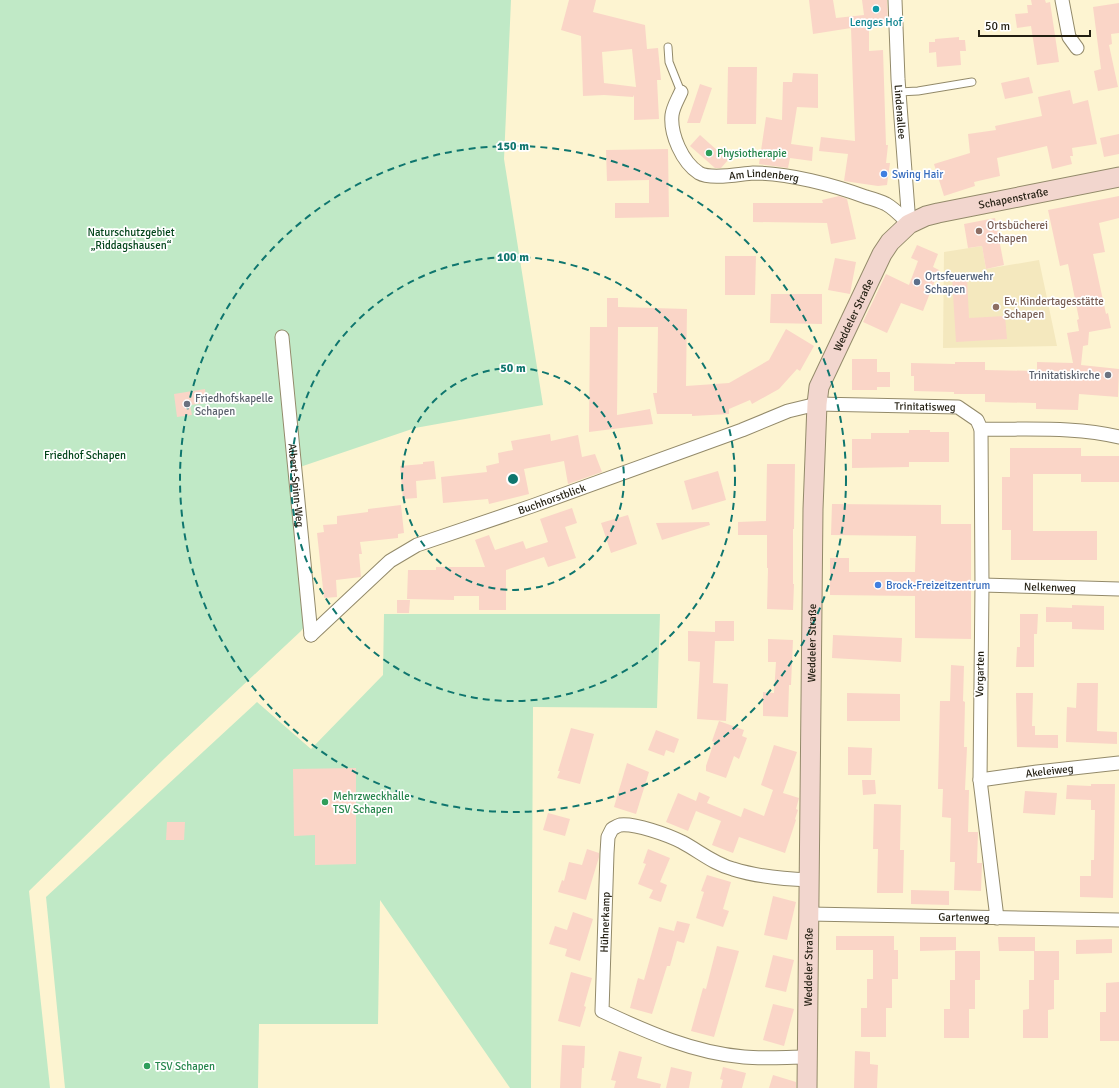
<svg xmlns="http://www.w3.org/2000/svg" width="1119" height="1088" viewBox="0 0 1119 1088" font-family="Signika,sans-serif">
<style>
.built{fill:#f4e8be}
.green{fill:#c0e9c6}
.building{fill:#fad5c7;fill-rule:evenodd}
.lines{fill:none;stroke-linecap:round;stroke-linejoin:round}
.lane-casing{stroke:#938a6a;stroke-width:9}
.street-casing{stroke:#938a6a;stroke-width:15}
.secondary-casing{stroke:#938a6a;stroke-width:21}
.lane{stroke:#fff;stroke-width:7}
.street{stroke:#fff;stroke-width:13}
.secondary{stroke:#f2d6ce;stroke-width:19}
.ring{fill:none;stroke:#0f766e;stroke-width:2;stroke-dasharray:7 5}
.culture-dot{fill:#0f9aa8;stroke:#fff;stroke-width:1.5}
.leisure-dot{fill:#2e9e5b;stroke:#fff;stroke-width:1.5}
.shop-dot{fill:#3f7fe0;stroke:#fff;stroke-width:1.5}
.education-dot{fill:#8d6e63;stroke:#fff;stroke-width:1.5}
.service-dot{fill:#5c6f8a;stroke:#fff;stroke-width:1.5}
.worship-dot{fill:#6b7280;stroke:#fff;stroke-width:1.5}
.labels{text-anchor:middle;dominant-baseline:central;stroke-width:3.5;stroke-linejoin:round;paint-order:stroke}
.culture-label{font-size:11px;fill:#0d838f;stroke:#fff}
.street-label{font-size:11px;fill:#221e11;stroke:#fff}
.leisure-label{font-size:11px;fill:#27864d;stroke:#fff;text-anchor:start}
.shop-label{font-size:11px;fill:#366cbe;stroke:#fff;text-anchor:start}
.education-label{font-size:11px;fill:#785e54;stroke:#fff;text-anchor:start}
.park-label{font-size:11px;fill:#03441b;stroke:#fff}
.service-label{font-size:11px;fill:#4e5e75;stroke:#fff;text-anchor:start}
.worship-label{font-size:11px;fill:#5b616d;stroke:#fff;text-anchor:end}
.centre{fill:#0f766e;stroke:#fff;stroke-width:2}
.ring-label{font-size:12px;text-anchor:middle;font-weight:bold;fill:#0f766e;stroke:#fff;stroke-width:3.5;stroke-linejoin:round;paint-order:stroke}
</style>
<rect width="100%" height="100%" fill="#fdf4d1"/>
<path class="built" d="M982,246L986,269L1039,260L1057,346L943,348L944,252Z"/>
<g class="green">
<path d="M0,0H511L504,159L543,405L415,428L300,467L314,613L301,631L165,758L29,891L50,1088H0Z"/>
<path d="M384,614H660L657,708L533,707L531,1088H510L380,900L378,1024H259L258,1088H65L46,897L257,702L311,749L383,675Z"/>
</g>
<g class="building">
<path d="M569,0H596L593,12L645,25L647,49L658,48L661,80H657L659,119L634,120V95L633,97L604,95L583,96L581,36L561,30ZM632,49L636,87L604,83L602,52Z"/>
<path d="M809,0H833L836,18L864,15L862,0H887L888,23L869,26V51L883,50L886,145H888L886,163H890L887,185L878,186L844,181L848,154L819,151L821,137L855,141L851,28L813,34Z"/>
<path d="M1031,0H1045L1046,3L1050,2L1059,62L1037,65L1031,26L1017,28L1015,14L1028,13L1027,5H1032Z"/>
<path d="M1119,3V33L1111,34L1112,44L1109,45L1118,87L1098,91L1094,71L1101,69L1093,7Z"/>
<path d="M959,37V40H965L966,51H960L961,65L937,67L936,52L929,53V42H935V39Z"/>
<path d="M728,67H757L756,124H727Z"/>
<path d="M793,73L818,74V108L797,107L791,144L813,147L812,161L790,158L788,168L759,164L766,117L782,120L783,82H792Z"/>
<path d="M1029,77L1033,93L1005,99L1001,83Z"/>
<path d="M700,84L712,88L700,123H687Z"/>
<path d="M1070,90L1073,104L1088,100L1097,144L1072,148L1073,156H1070L1072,164L1052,169L1047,146L997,158L1000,176L974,182L975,186L944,196L934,164L970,153L968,134L996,130L995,126L1042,116L1038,97Z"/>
<path d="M1119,134V154L1104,157L1100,138Z"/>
<path d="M700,135L728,160L721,168H715L690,146Z"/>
<path d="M668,149L669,217L615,218V203H649V180L607,181L606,150Z"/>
<path d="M839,196L847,199L856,239L831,244L827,223L753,222V203H823L822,200Z"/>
<path d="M1119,196V218L1099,223L1105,252L1093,254L1106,314L1108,313L1111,328L1089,332L1088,345L1083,346L1081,365L1119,369L1118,397L1079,394L1078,410L1036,409V403L985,402V394H954V392L914,391V376H911V363L955,364V362H985V370L1037,371V362L1073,363L1067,333L1079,331L1077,320L1079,319L1068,264L1060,266L1048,210Z"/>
<path d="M995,218L1004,265L986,269L982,246L968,248L964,224Z"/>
<path d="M917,245L938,254L933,267L939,270L923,311L901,303L887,333L863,322L886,274L909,285L918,261L911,258Z"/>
<path d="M725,256H756L755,295H725Z"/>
<path d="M835,258L856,262L850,294L828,290Z"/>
<path d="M967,277L969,318L1005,316L1007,339L956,342L952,278Z"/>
<path d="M771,294H822V324L770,323Z"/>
<path d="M607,298H618V307L687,309L686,386L729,383L769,360L786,329L814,346L800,371L797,369L779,389L752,404L750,400L729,409V414L692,416V414H657L653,393H657L658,327H618L617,415L650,409L653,424L589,432L590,327H607Z"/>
<path d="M852,359H877V372H890V387H877V390H852Z"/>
<path d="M205,389L207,403L190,405L192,415L177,417L174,394Z"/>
<path d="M909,430H930V432H949V462H909V467L852,468V439H871V433H909Z"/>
<path d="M550,434L551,441L578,435L582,457L595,454L602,472L568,484L564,461L524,469L529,494L489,504L488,499L443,503L441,477L487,472L486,466L499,463L498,453L513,450L511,441Z"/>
<path d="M1010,448H1081V456H1119V482H1081V474H1033V531H1097V560H1011V530H1002V477H1010Z"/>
<path d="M434,461L436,479L416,481L417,498L403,499L400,466L423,464V462Z"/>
<path d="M767,464H795L794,529H793V584H794L793,610L767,609L768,568H767V535H738V522L766,521Z"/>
<path d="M718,471L726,500L692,510L684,481Z"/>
<path d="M832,504L941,505V524H971V639L915,638V596L830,595V558H849V572H915L916,536L831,535Z"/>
<path d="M401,505L404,533L398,534V538L360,542L362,554H359L361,577L336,580L337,597L324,598L317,533L324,532L323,525L337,524V516L368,512V509Z"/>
<path d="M572,508L577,523L565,527L576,558L548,567L544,557L506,570V610H479V596H454V600L407,599L408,570H436V567H485L475,540L489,535L495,550L523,541L526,549L548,542L540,519Z"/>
<path d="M628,515L637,544L611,553L601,523Z"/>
<path d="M709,522L710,525L662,540L656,523Z"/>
<path d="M397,600H410L409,613H397Z"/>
<path d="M1072,605L1104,606V630L1072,629V622H1046V607L1072,608Z"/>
<path d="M1020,614H1038L1037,634H1034V667H1016L1017,647H1020Z"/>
<path d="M715,621H734V641H715L713,683L728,684L726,721L697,719L700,662L688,661V631L715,632Z"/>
<path d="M833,635L902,638L901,662L832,658Z"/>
<path d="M768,639L793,640L791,685H789L788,717L763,716V692L774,693L776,662H768Z"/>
<path d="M951,665L964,666L963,701L965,702L964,747H967L965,790H969L968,832H978L977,863H982L981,891L954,890L955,862H950L951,818L942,817L943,789H938L940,701H950Z"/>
<path d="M1077,683H1098L1097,731L1117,732V744L1066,742L1067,707L1076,708Z"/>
<path d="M847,693L900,694V721H847Z"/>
<path d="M1016,693H1033L1032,726H1035V735H1058V748L1017,747Z"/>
<path d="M719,721L744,730L742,736L747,738L739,759L734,756L726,778L706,771V766L714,742L712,741Z"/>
<path d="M571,728L594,734L580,784L557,778L560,771H558Z"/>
<path d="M656,730L679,739L674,753L666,750L664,756L648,750Z"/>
<path d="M774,745L797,752L783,793L799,798L796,809L798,810L795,819L796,820L785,853L739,837L733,853L712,845L721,821L696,811L688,831L666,822L678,793L696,801L699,792L710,797L707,803L741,817L744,808L764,816L773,790L761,785Z"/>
<path d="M848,747L872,748L871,775H848Z"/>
<path d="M627,763L649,772L636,814L614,807Z"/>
<path d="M356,768V864L315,865V835L294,836L293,769Z"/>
<path d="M862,780H875L876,794L863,795Z"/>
<path d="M1091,784H1115L1113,898L1080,897V876H1091V860H1094L1095,810H1091V800L1066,799L1067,785L1091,786Z"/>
<path d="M1025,791L1057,793L1055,815L1023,813Z"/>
<path d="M874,804L901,805L900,850H904L903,893H877L878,849H873Z"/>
<path d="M548,813L570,819L565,836L543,830Z"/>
<path d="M167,822H185L184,840H166Z"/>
<path d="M587,849L599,853V857L586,900L558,892L562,880L564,881L569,862L582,865Z"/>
<path d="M648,849L670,858L660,882L667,885L661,902L649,898L653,890L638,884L646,864L643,863Z"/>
<path d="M707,875L731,882L723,909L729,911L723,927L696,918L704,892L701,891Z"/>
<path d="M911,890L949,891V905L911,904Z"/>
<path d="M773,896L796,902L787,940L764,935Z"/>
<path d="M573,912L593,919L580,961L565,956L567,949L549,944L555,926L567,930Z"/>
<path d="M677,921L690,924L684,943L677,941L670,966H667L652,1014L630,1008L638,978L644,980L659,927L674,931Z"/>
<path d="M836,936H894V950H898V979H892V1008H886V1037H861V1008H867V979H873V950H836Z"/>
<path d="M920,937H956V950L920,951Z"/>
<path d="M998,937H1035V951H1059V980H1054V1009L1048,1010V1038H1023V1010L1029,1009V980H1034V951H999Z"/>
<path d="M1112,939V953L1076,954V940Z"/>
<path d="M717,946L739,951L714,1037L691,1031L703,988L706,989Z"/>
<path d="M955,951H980V980H975V1009H969V1038H944V1009H950V980H955Z"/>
<path d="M773,955L794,960L786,992L765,987Z"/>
<path d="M571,972L592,978L584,1006L586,1007L580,1027L558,1021Z"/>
<path d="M1119,982V1041H1100V1012H1106V983Z"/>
<path d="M773,1004L794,1009L784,1046L763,1040Z"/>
<path d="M562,1045L585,1046L584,1068H582L581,1088H560Z"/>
<path d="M619,1051L642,1057L637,1078L661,1084L660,1088H614L616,1081L611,1080Z"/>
<path d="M855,1051L870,1052V1064L878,1065L877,1088H854Z"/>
<path d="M671,1067L692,1072L689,1088H666Z"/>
<path d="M723,1067L746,1073L742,1088H721L723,1080L720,1079Z"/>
<path d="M773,1075L796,1082V1088H769Z"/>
</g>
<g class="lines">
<g class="lane-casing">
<g id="lane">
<path d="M668,47L669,62L681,92"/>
<path d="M899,92L918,91L972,82"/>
</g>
</g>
<g class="street-casing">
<g id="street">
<path id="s1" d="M895,0L898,79L909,224"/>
<path d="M1062,0L1069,37L1077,48"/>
<path id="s2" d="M681,92C678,99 673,107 672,115C670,134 682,162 699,173C711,180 739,174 753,173C788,173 834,185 866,197C873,199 880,201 886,204C895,209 902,217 909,224"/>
<path id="s3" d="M282,337L311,635"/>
<path d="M981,429L982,585L980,780L997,918"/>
<path id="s4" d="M982,585L1119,589"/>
<path id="s5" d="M311,635L390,561L417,545L532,506L742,430L788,411L817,404L958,407L977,420L981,429C1025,430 1076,426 1119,437"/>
<path id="s6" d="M980,780L1037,772L1119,763"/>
<path id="s7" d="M809,914L1119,920"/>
<path id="s8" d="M808,1057C787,1057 765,1059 744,1057C694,1053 647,1032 602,1011L607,853L608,837L612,829C614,828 617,826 620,825C635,823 668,835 682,842C699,851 714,864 733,869C758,877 784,879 809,880"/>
</g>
</g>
<g class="secondary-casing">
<g id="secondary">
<path id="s9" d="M807,1088L813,509L817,404L819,387L882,254L890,242L909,224L926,216L938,213L1119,177"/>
</g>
</g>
<use href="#lane" class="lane"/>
<use href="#street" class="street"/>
<use href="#secondary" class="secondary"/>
</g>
<g class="ring">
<circle cx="513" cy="479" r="111"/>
<circle cx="513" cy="479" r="222"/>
<circle cx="513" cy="479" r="333"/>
</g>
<circle class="culture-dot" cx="876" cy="9" r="4"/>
<g class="leisure-dot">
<circle cx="709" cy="153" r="4"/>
<circle cx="325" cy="802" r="4"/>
<circle cx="147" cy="1066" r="4"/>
</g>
<g class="shop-dot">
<circle cx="884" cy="174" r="4"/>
<circle cx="878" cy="585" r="4"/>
</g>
<g class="education-dot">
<circle cx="979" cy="231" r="4"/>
<circle cx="996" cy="307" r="4"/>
</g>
<circle class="service-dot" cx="917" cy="282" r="4"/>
<g class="worship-dot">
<circle cx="1108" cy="375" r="4"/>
<circle cx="187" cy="404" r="4"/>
</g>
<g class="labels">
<g class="culture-label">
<text x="876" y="22">Lenges Hof</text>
</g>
<g class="street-label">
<text stroke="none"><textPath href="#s1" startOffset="112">Lindenallee</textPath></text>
<text stroke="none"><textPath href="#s2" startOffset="157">Am Lindenberg</textPath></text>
<text stroke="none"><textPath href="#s9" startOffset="997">Schapenstraße</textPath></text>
<text stroke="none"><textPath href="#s9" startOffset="781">Weddeler Straße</textPath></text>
<text stroke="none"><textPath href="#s5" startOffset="672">Trinitatisweg</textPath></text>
<text stroke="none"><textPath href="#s3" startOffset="149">Albert-Spinn-Weg</textPath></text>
<text stroke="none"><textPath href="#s5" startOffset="282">Buchhorstblick</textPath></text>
<text stroke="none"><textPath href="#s4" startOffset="68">Nelkenweg</textPath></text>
<text stroke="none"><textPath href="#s9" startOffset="445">Weddeler Straße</textPath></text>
<text transform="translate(980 674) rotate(-89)">Vorgarten</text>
<text stroke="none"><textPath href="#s6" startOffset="70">Akeleiweg</textPath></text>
<text stroke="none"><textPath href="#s7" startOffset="155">Gartenweg</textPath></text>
<text stroke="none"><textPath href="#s8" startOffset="303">Hühnerkamp</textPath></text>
<text stroke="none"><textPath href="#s9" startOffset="121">Weddeler Straße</textPath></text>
</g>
<g class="leisure-label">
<text x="717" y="153">Physiotherapie</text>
<text x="333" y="796">Mehrzweckhalle<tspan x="333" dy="13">TSV Schapen</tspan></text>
<text x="155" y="1066">TSV Schapen</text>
</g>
<g class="shop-label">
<text x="892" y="174">Swing Hair</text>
<text x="886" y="585">Brock-Freizeitzentrum</text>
</g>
<g class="education-label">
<text x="987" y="225">Ortsbücherei<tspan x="987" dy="13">Schapen</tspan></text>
<text x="1004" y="301">Ev. Kindertagesstätte<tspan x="1004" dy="13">Schapen</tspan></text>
</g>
<g class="park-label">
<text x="131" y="232">Naturschutzgebiet<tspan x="131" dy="13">„Riddagshausen“</tspan></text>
<text x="85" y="455">Friedhof Schapen</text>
</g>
<g class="service-label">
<text x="925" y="276">Ortsfeuerwehr<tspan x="925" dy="13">Schapen</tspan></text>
</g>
<g class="worship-label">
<text x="1100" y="375">Trinitatiskirche</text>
<text x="195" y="398" text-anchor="start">Friedhofskapelle<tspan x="195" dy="13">Schapen</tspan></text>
</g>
</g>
<circle cx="513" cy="479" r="6" class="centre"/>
<g class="ring-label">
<text x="513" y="150">150 m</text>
<text x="513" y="261">100 m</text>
<text x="513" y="372">50 m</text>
</g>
<path d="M979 30v6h111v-6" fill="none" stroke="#221e11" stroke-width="2"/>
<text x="985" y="30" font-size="12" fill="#221e11" stroke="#ffffff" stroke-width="3" paint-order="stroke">50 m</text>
</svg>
